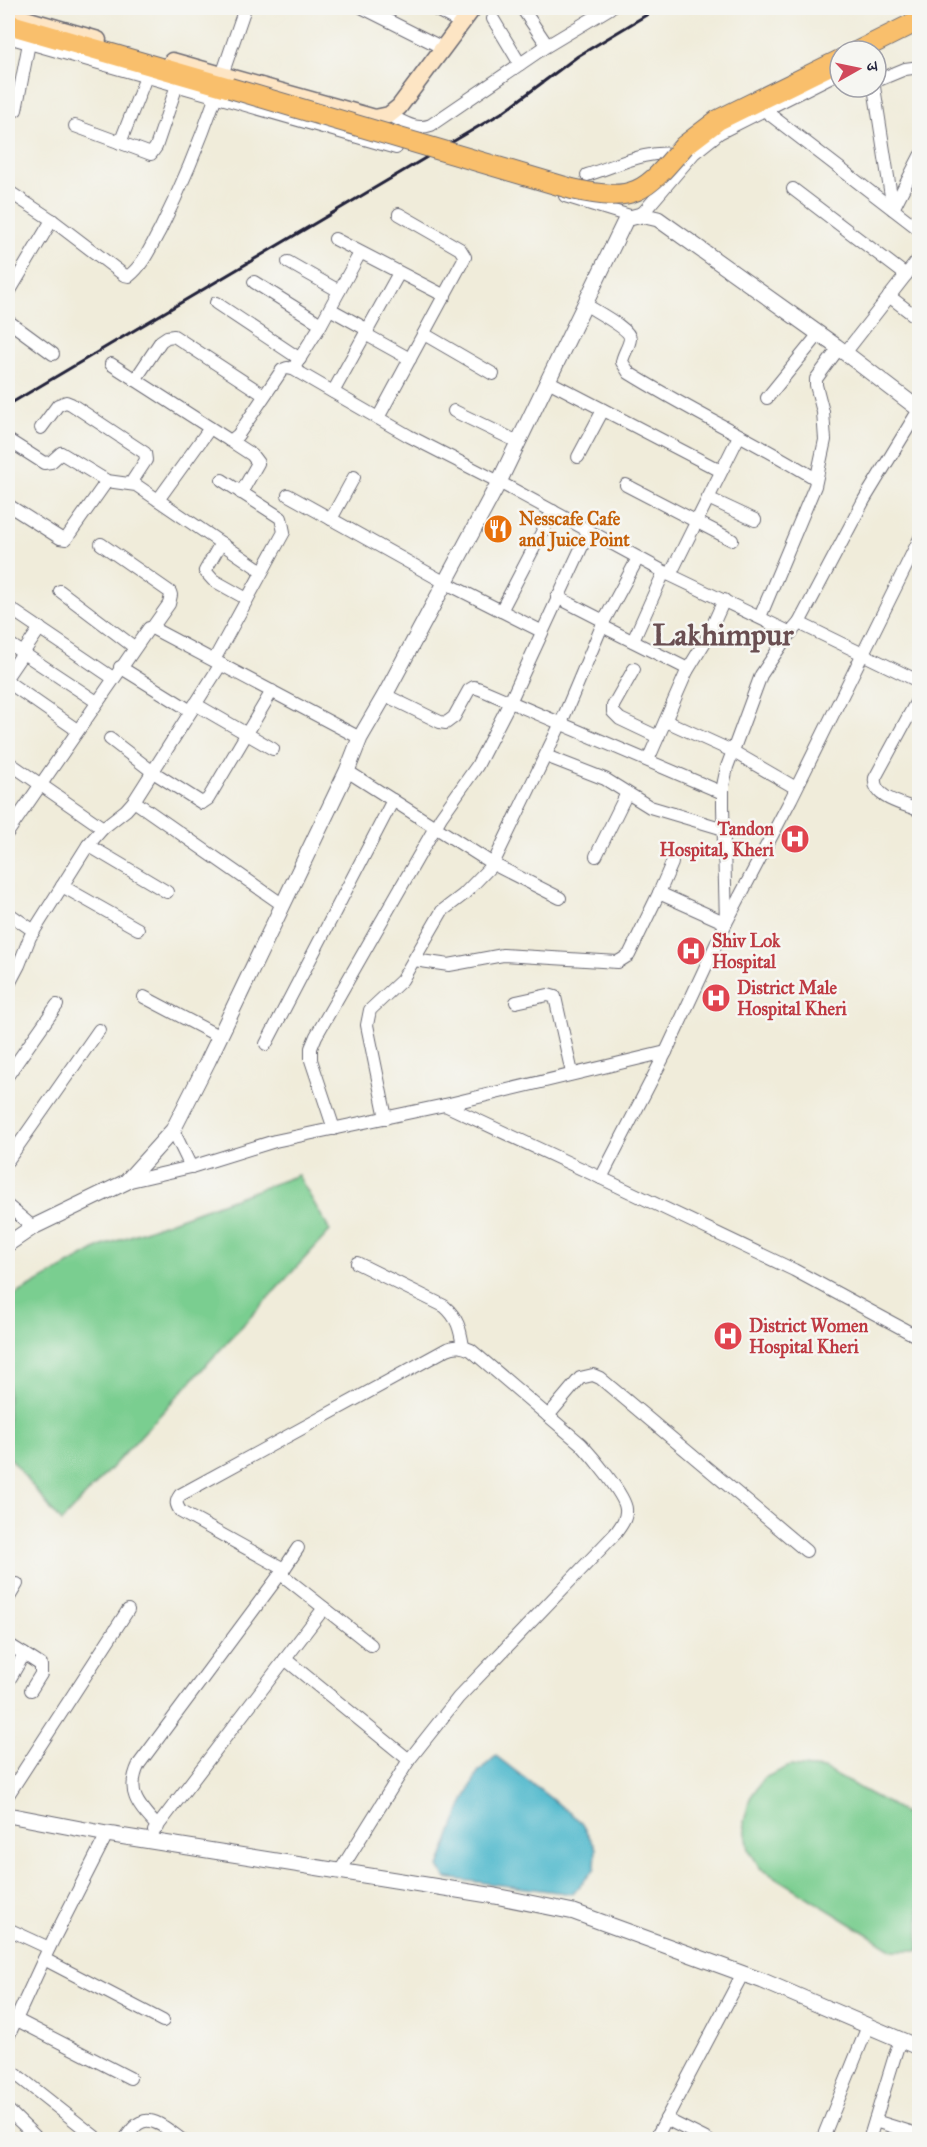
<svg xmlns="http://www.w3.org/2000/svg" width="927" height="2147" viewBox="0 0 927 2147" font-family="'IM FELL Great Primer','Noto Serif Devanagari',serif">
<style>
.green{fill:#7ace90;stroke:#4e7866;stroke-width:1.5}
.water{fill:#4eb8cc;stroke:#386d84;stroke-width:1.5}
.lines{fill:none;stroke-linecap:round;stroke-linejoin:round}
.minor-casing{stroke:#6a6973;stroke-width:14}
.tertiary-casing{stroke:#6a6973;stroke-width:17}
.secondary-casing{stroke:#6a6973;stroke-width:19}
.primary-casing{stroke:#6a6973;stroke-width:22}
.minor{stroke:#fff;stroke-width:12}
.tertiary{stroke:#fff;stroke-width:15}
.secondary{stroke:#fde5c4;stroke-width:16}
.primary{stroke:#f9bf6c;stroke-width:20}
.rail{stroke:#22223b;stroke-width:3}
.primary-bridge-casing{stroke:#6a6973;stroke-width:22;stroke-linecap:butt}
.primary-bridge{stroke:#f9bf6c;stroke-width:20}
.labels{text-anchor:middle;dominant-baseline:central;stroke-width:5;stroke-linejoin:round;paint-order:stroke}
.food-label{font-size:18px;font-weight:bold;fill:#c56008;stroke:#f6f6f2;text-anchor:start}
.health-label{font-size:18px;font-weight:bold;fill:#be3a42;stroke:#f6f6f2;text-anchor:start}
.town-label{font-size:30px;font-weight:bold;fill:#694e51;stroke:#f6f6f2}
</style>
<rect width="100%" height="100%" fill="#f6f6f2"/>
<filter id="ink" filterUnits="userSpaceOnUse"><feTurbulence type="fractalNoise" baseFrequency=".0167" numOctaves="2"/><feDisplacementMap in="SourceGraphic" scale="12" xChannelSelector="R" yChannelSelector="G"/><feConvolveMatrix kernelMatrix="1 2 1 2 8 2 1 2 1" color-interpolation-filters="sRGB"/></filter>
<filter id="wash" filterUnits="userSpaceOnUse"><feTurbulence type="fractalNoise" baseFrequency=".008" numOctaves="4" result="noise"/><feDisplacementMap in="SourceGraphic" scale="24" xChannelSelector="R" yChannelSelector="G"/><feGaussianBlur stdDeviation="1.35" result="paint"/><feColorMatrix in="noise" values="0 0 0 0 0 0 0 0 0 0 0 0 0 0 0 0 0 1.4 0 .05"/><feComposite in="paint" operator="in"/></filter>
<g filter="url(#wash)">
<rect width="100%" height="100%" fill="#f0ecda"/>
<g class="green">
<path d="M298,1175L330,1231L61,1522L8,1455V1299L100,1247Z"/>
<path d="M790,1766L824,1769L891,1805L919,1823V1950H893L760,1868L749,1850L744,1822L750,1798L764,1778Z"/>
</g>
<path class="water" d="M496,1756L580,1821L596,1848L595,1868L573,1894L446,1878L439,1867L462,1805L478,1772Z"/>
</g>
<g filter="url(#ink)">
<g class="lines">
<g class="minor-casing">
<g id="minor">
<path d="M363,8L443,48"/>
<path d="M433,8L461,23"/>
<path d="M522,8L547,45"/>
<path d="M493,19L520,64"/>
<path d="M8,37L396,148"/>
<path d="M222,75L245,8"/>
<path d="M876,81L905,69L920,67"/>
<path d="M874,87L893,209"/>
<path d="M16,110L29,43"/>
<path d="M764,110L920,230"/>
<path d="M389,115C404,122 415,131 431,125L545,47L610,8"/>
<path d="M75,126L151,154L156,147L177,85"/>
<path d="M120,143L146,77"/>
<path d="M587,175C616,166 649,148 679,155"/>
<path d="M793,189L906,275"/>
<path d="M8,191L52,220L124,275L129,276C144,264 151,246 160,230C182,186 200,142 216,96"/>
<path d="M565,196L633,217"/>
<path d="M893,209L920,156"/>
<path d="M641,215L694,153L719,133L840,72"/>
<path d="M335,239L445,296"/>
<path d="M288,262L339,291"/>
<path d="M254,282L321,324"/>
<path d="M8,294L52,220"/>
<path d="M889,296L920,320"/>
<path d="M216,303L300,359"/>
<path d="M585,304C593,310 631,329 630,339C629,347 623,354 622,362L629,373C690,411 755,441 816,479"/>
<path d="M330,309L368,330"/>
<path d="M8,321L53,354"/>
<path d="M365,334L410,359"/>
<path d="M424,334L493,374"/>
<path d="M845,353L920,257"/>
<path d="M111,364L229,440L233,439L238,435L282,370L287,368L293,369L409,436L499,482L670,575L791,633"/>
<path d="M293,369L319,328L360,253"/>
<path d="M135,380L161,341L167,337L174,336L264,395"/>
<path d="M548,381L721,471"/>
<path d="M333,392L399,273"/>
<path d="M767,398L819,334"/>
<path d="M920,408L864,500L799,623L920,682"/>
<path d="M454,411L518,442"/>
<path d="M378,418L465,257L460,249L399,214"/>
<path d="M41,428L58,405L66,402L71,404L145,453L146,460L131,483"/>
<path d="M8,440L44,463L51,462L61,453L107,481L136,485L262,571"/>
<path d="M229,440L252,455L258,463L241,493"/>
<path d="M578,457L603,410"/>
<path d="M626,485L732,540"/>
<path d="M288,495L444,582L541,631"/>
<path d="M708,498L755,520"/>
<path d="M158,500L210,428"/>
<path d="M8,505L60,538L66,539L107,481"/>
<path d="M331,519L354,477"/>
<path d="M221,543L205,571L213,580L247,599"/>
<path d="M101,544L170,592L171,595L169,604L152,628"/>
<path d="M670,575L739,436"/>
<path d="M60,591L134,647"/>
<path d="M8,607L113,678"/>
<path d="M501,611L553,511"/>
<path d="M760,617L815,486L825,440L823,412L816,385V379L839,348"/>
<path d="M604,621L638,558"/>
<path d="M602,626L686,668L687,671L648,760"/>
<path d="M633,641L664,572"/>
<path d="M8,643L97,702"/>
<path d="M214,660L284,532L281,518L222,480"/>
<path d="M120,667L191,711"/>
<path d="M634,669L613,706V712L620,719L658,737"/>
<path d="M687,671L706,640L724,600"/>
<path d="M8,675L40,628"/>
<path d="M8,682L77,730"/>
<path d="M385,695L440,722L446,723L454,717L469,690L474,687L480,689L723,793"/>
<path d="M195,704L273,749"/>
<path d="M666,721L732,751L796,788"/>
<path d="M110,739L153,772L202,803L208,799L272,691"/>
<path d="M546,756L605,779L650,807L724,829"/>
<path d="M8,762L103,828"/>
<path d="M347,771L493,864L560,898"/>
<path d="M134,801L283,905"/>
<path d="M918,810C904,804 872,798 875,778L920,695"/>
<path d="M8,832L149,628H152L360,738"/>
<path d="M88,845L167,892"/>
<path d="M596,856L627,793"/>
<path d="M62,886L138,929"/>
<path d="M659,893L672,863"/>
<path d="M8,913L34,931"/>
<path d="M414,960L449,965L503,955L618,962L629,955L659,893L726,923L723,806V786L727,767L761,675L786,638L799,623"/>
<path d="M8,986L19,965L30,937L88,845L103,828L126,810L134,801L221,664"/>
<path d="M144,997L220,1037"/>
<path d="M516,1002L548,995L555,997L572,1073"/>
<path d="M266,1044L393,800"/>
<path d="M8,1075L57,1005"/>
<path d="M445,1105L601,1178L666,1052L726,923L791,799L920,538"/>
<path d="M386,1118L367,1025L370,1010L402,980L442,911L463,895L493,864L561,723L604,621L557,597"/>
<path d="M334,1129L311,1060V1048L316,1036L441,817L477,766L510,702L589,531"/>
<path d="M173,1130L191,1167"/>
<path d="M8,1160L99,1030"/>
<path d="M601,1178L794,1270L920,1338"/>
<path d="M126,1182L191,1167L275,1141L445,1105L666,1052"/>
<path d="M8,1206L33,1227"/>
<path d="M357,1263L444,1306C458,1318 460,1329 463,1346"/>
<path d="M548,1416L580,1378L593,1375L600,1378L806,1551"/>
<path d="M284,1569L298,1548"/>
<path d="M281,1574L371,1645"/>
<path d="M8,1599L17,1584"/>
<path d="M8,1644L24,1654L8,1682"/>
<path d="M24,1654L41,1665V1674L31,1690"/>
<path d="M285,1659L409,1760L340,1871"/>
<path d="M8,1795L128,1610"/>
<path d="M158,1827C139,1806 125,1793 139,1764L284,1569L181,1512C176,1505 175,1502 180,1495L447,1349C456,1345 462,1346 471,1350L581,1444C591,1455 625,1495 626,1509C627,1518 621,1526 615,1534L458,1698L409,1760"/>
<path d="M154,1831L324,1608"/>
<path d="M8,1929L49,1948"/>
<path d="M44,1959L163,2021"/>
<path d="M15,2019L130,2078"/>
<path d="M8,2037L49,1948L107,1834"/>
<path d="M8,2068L99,2140"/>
<path d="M8,2110L39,2140"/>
<path d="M666,2119L708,2140"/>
<path d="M875,2121L920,2135"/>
<path d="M124,2140C129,2134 135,2124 142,2122C154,2116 172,2133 182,2140"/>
<path d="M655,2140L743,1973"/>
<path d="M822,2140L868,2026"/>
<path d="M869,2140L900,2039"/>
</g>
</g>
<g class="tertiary-casing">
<g id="tertiary">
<path d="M8,1244L33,1227L126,1182L173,1130L208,1061L347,771L360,738L385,695L499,482L626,219L641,215L658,219L836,346L920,410"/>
<path d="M8,1815L107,1834L495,1896L574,1912L763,1981L920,2048"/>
</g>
</g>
<g class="secondary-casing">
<g id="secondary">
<path d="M8,14L98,40"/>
<path d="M172,61L375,118L389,115L399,107L473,8"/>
</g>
</g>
<g class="primary-casing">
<g id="primary">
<path d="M8,24L230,88"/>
<path d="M858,51L920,20"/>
<path d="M684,146L718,120L840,60"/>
</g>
</g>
<use href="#minor" class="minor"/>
<use href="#tertiary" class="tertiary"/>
<use href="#secondary" class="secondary"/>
<use href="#primary" class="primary"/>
<path class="rail" d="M8,405L503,112L578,56L658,8"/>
<g class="primary-bridge-casing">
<path id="primary-bridge" d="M230,88L572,189C635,203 644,193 684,146"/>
</g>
<use href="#primary-bridge" class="primary-bridge"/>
</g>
</g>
<defs>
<g id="restaurant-disc" transform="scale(1.5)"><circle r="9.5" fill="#e8710a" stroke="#f6f6f2"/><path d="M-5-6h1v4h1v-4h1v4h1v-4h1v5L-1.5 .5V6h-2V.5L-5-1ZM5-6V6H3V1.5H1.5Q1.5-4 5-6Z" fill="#fff"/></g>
<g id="hospital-disc" transform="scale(1.5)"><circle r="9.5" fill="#e0444e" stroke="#f6f6f2"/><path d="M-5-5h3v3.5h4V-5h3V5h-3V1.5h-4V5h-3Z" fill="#fff"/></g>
</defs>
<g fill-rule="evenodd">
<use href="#restaurant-disc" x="498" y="529"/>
<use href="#hospital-disc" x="795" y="839"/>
<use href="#hospital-disc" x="691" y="951"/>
<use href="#hospital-disc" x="716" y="998"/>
<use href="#hospital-disc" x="728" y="1336"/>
</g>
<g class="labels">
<g class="food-label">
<text x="519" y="519">Nesscafe Cafe<tspan x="519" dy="21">and Juice Point</tspan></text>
</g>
<g class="health-label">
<text x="774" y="829" text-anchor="end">Tandon<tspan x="774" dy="21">Hospital, Kheri</tspan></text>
<text x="712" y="941">Shiv Lok<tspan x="712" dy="21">Hospital</tspan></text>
<text x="737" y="988">District Male<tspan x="737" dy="21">Hospital Kheri</tspan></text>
<text x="749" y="1326">District Women<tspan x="749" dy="21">Hospital Kheri</tspan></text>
</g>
<g class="town-label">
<text x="723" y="635">Lakhimpur</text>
</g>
</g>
<rect width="927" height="2147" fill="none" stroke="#f6f6f2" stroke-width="30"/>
<g transform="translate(858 69) rotate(81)"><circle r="28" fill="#f6f6f2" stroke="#a1a1a9" stroke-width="1.5"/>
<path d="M0-4.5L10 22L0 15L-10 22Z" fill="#d1495b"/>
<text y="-9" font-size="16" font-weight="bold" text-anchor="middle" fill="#22223b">उ</text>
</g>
</svg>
